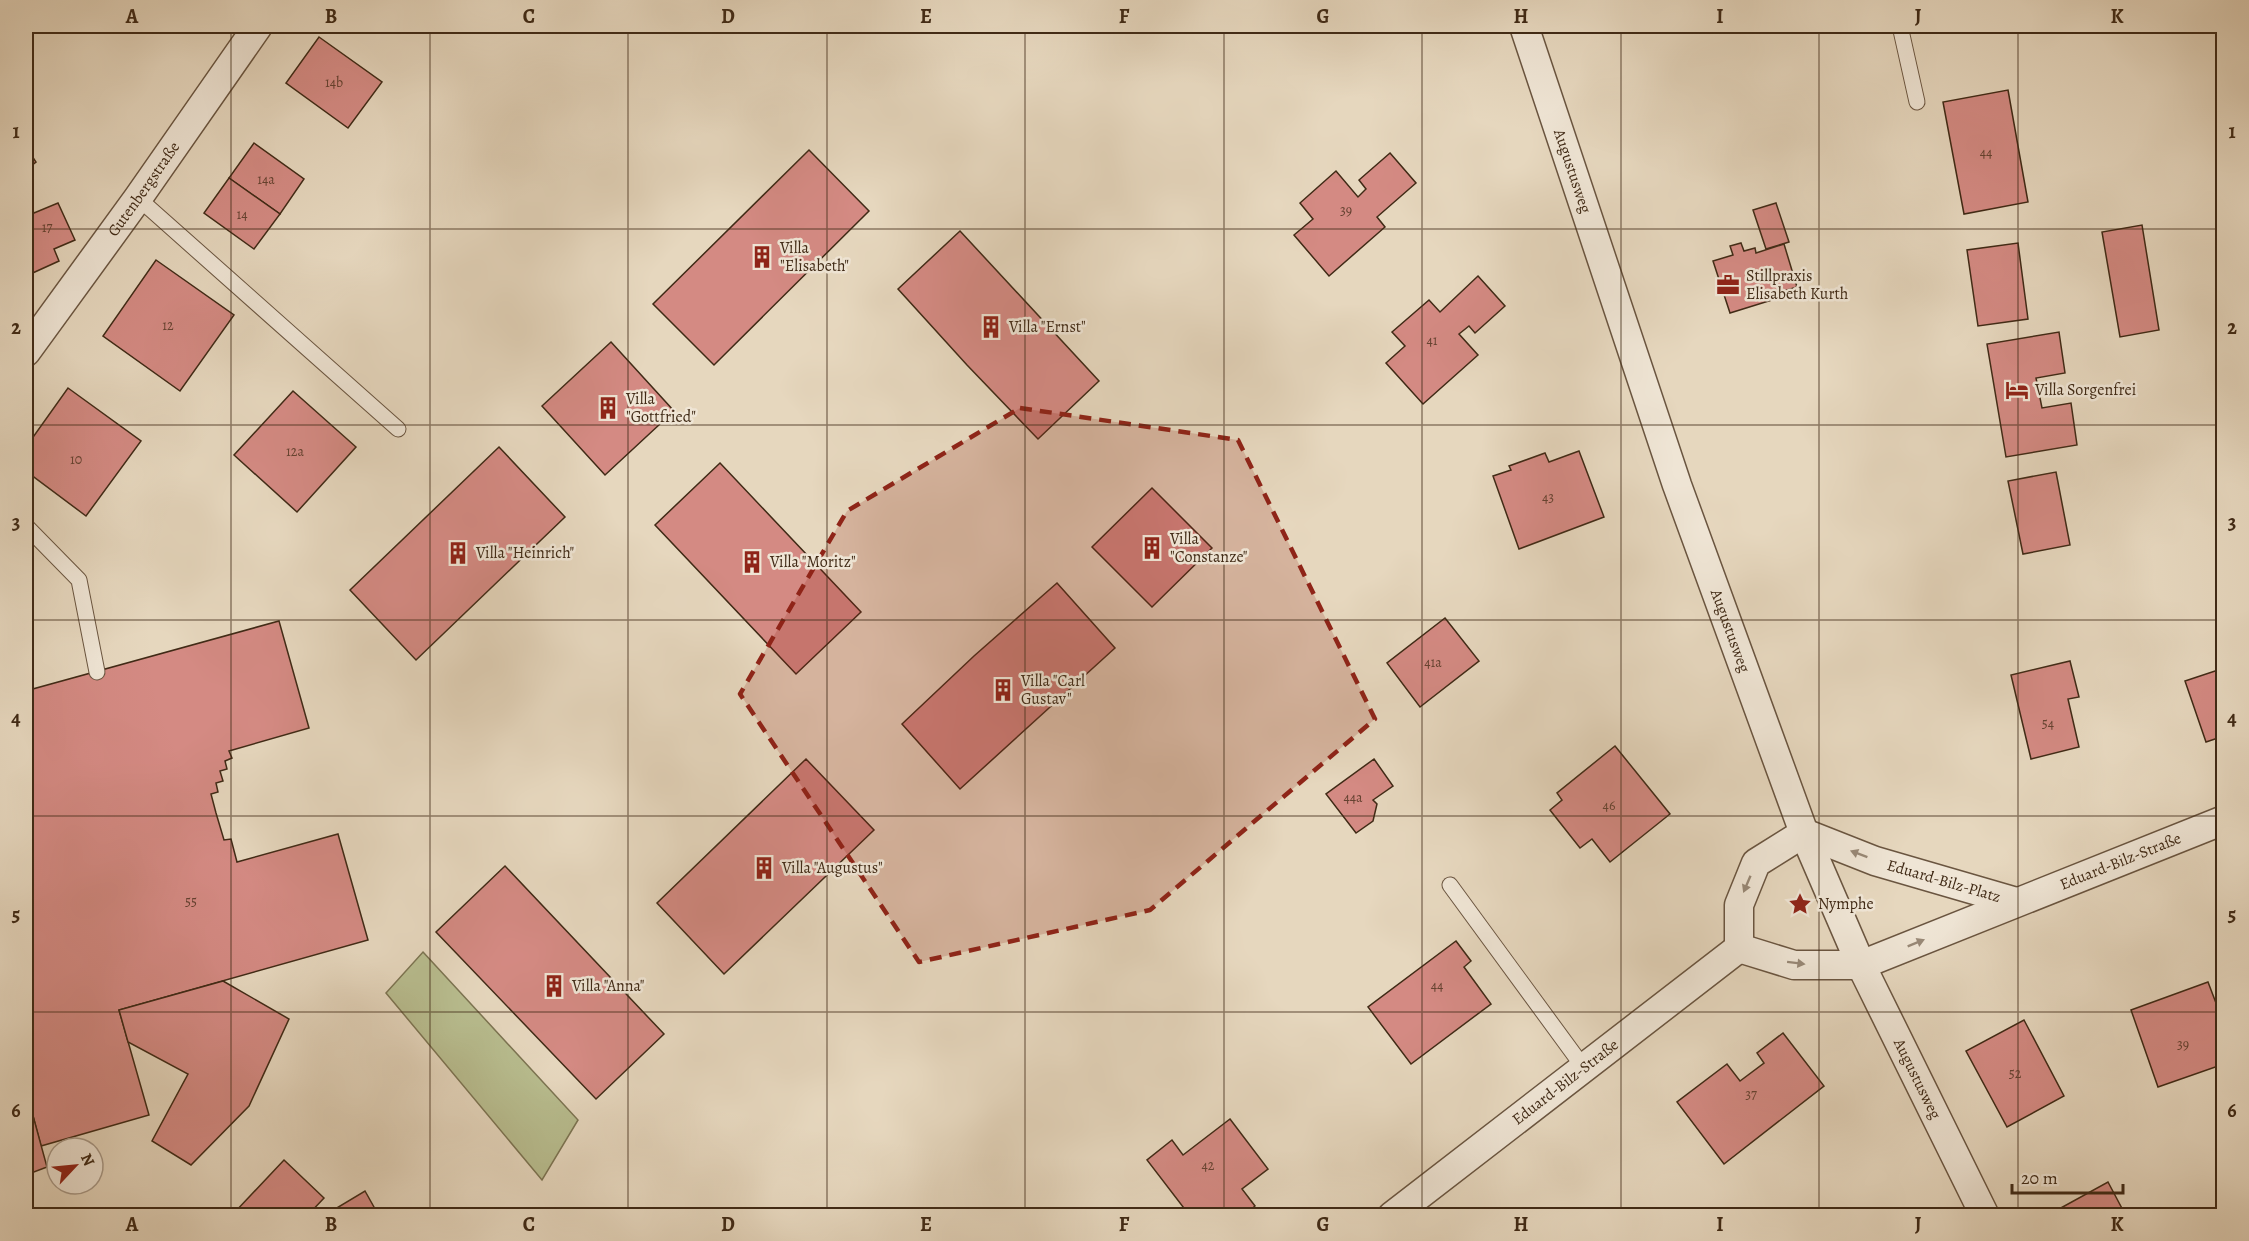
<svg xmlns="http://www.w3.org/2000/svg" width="2249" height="1241" viewBox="0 0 2249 1241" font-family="Alegreya,serif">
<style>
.green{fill:#b8bd8f;stroke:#7c7452;stroke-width:1.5}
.building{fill:#d48a83;stroke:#402a16;stroke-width:1.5}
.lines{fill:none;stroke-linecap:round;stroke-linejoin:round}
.service-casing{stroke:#6a5540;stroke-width:17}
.minor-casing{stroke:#6a5540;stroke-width:31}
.service{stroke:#efe5d5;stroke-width:15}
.minor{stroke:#efe5d5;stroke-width:28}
.oneway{fill:#988876}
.marked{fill:#8f2418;fill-opacity:0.2;stroke:#8f2418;stroke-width:4.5;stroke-dasharray:12 8;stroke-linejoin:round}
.grid{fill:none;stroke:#402a16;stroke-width:1.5;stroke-opacity:0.55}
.labels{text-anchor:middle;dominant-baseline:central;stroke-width:5;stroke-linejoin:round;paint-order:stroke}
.number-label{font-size:14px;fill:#654231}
.street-label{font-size:16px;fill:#402a16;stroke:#efe5d5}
.poi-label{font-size:16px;fill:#402a16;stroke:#efe5d5;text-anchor:start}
.neatline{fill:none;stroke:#402a16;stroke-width:2}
.grid-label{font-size:20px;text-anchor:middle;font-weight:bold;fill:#402a16}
</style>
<rect width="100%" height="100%" fill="#e6d7be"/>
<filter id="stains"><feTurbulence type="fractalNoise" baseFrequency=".00333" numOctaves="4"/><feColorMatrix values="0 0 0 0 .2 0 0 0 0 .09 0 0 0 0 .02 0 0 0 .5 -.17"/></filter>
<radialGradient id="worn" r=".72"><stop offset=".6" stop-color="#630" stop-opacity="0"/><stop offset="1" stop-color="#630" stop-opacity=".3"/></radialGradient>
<path class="green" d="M423,952L578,1120L542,1180L386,993Z"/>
<g class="building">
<path d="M319,37L382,82L348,128L286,83Z"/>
<path d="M2008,90L2028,202L1964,214L1943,102Z"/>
<path d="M254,143L304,179L280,214L229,178Z"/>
<path d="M26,147L36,162L26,170Z"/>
<path d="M809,150L869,211L714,365L653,304Z"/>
<path d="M1390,153L1416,183L1377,217L1385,227L1329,276L1294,235L1313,219L1300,203L1336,171L1358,197L1366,189L1359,180Z"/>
<path d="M229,178L280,214L254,249L204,213Z"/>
<path d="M27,198L34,213L58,203L75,240L54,249L59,261L26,276V199Z"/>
<path d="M1776,203L1789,242L1766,249L1753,210Z"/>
<path d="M2142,225L2159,330L2120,337L2102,232Z"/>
<path d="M960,231L1099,381L1038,439L967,365L898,289Z"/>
<path d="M1741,243L1744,251L1755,248L1756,253L1784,244L1797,287L1771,295L1772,300L1730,313L1713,261L1733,255L1730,246Z"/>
<path d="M2018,243L2028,319L1978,326L1967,250Z"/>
<path d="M156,260L234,315L180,391L103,336Z"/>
<path d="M1478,276L1505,306L1475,333L1469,326L1459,334L1478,355L1423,404L1386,363L1405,346L1392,332L1429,300L1440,312Z"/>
<path d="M2059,332L2065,373L2036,378L2042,408L2071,403L2077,445L2006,457L1987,344Z"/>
<path d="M611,342L674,411L605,475L542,406Z"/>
<path d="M68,388L141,441L86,516L26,471V447Z"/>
<path d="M293,391L356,447L297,512L234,455Z"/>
<path d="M499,447L565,517L416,660L350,590Z"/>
<path d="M1579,451L1604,517L1519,549L1493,476L1511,470L1509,466L1545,453L1549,462Z"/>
<path d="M720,463L861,612L796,674L655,525Z"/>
<path d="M2056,472L2070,545L2023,554L2008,481Z"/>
<path d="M1152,488L1212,548L1152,607L1092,547Z"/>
<path d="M1057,583L1115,648L960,789L902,724L974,656Z"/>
<path d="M1445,618L1479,661L1420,707L1387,663Z"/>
<path d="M279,621L309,728L229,751L232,758L225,761L227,769L220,771L223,781L216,783L218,792L211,794L216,813L224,840L231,839L237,862L338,834L368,940L119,1010L149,1115L41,1146L26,1090V677L29,690Z"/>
<path d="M2070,661L2079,697L2068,699L2079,747L2031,759L2011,675Z"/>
<path d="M2224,668V736L2206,742L2185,681Z"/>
<path d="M1615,746L1670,814L1610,862L1592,839L1580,848L1550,810L1562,800L1557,793Z"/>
<path d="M806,759L874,830L724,974L657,903Z"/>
<path d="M1374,759L1393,786L1373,800L1377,804L1373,821L1356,833L1326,794Z"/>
<path d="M505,866L664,1034L596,1099L436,932Z"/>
<path d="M1456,941L1471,961L1464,967L1491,1004L1411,1064L1368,1007Z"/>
<path d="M223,981L289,1019L249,1106L191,1165L152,1141L188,1074L128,1042L119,1010Z"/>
<path d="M2208,982L2224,1024V1064L2158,1087L2131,1010Z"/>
<path d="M2024,1020L2064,1096L2007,1127L1966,1051Z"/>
<path d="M1783,1033L1824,1086L1724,1164L1677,1102L1727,1064L1740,1081L1764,1063L1757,1053Z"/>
<path d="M26,1090L47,1167L26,1175Z"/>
<path d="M1230,1119L1268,1169L1242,1189L1255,1206L1243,1216H1224L1218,1208L1208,1216H1190L1147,1160L1172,1140L1183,1155Z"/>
<path d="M284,1160L324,1198L307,1216H236L234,1213Z"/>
<path d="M2108,1182L2126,1216H2048V1215Z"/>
<path d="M365,1191L379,1216H339L335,1209Z"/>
</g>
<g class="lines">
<g class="service-casing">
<g id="service">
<path d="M1900,26L1917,102"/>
<path d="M138,198L398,429"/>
<path d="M26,526L79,580L97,672"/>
<path d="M1450,885L1584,1068"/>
</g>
</g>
<g class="minor-casing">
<g id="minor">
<path id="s1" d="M1524,26L1677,485L1804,833L1861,965L1985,1216"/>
<path id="s2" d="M26,352L138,198L258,26"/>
<path id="s3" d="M1804,833L1875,861L2016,902"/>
<path id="s4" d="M1739,948L1794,965H1861L2224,820"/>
<path d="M1739,948V905L1756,863L1804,833"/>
<path id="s5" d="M1392,1216L1739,948"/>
</g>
</g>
<use href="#service" class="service"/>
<use href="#minor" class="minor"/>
</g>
<defs><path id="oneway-solid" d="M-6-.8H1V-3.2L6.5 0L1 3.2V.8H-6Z" transform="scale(1.5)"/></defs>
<g class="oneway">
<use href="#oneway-solid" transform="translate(1859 854) rotate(-159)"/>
<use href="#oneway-solid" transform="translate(1747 884) rotate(113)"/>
<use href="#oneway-solid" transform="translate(1916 943) rotate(-22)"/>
<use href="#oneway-solid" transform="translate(1796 963) rotate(7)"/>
</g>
<path class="marked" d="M1020,408L1238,440L1375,719L1150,910L919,962L740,694L847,511Z"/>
<path class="grid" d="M231,26V1216M430,26V1216M628,26V1216M827,26V1216M1025,26V1216M1224,26V1216M1422,26V1216M1621,26V1216M1819,26V1216M2018,26V1216M26,229H2224M26,425H2224M26,620H2224M26,816H2224M26,1012H2224"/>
<defs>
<g id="building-bare" transform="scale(1.8)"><path d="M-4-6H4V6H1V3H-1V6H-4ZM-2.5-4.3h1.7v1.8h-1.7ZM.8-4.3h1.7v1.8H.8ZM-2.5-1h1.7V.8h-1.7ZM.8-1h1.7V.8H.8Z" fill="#8f2418" stroke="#efe5d5" stroke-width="2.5" paint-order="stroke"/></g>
<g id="office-bare" transform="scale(1.8)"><path d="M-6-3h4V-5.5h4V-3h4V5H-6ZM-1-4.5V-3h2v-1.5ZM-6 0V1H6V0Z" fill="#8f2418" stroke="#efe5d5" stroke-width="2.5" paint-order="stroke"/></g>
<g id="hotel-bare" transform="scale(1.8)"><path d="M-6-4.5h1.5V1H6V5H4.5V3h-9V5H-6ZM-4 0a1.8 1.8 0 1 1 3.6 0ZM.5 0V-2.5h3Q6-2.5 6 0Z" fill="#8f2418" stroke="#efe5d5" stroke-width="2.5" paint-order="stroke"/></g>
<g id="sight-bare" transform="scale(1.8)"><path d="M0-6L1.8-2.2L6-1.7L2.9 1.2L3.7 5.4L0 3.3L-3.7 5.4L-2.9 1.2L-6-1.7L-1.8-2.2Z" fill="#8f2418" stroke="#efe5d5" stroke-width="2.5" paint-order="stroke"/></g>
</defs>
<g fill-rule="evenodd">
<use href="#building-bare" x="762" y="257"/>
<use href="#office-bare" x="1728" y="285"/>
<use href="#building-bare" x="991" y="327"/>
<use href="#hotel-bare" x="2017" y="390"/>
<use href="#building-bare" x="608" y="408"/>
<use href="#building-bare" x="1152" y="548"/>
<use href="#building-bare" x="458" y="553"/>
<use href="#building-bare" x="752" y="562"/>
<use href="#building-bare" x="1003" y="690"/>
<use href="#building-bare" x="764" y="868"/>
<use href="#sight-bare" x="1800" y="904"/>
<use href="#building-bare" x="554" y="986"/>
</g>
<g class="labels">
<g class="number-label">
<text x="334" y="82">14b</text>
<text x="1986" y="152">44</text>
<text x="266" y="179">14a</text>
<text x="1346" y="210">39</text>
<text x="242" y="214">14</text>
<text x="47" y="227">17</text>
<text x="168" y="325">12</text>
<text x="1432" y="340">41</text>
<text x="295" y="451">12a</text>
<text x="76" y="459">10</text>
<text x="1548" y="497">43</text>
<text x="1433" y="662">41a</text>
<text x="2048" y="723">54</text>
<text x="1353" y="797">44a</text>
<text x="1609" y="805">46</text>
<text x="191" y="901">55</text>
<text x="1437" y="985">44</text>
<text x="2183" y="1044">39</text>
<text x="2015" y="1073">52</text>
<text x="1751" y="1094">37</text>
<text x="1208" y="1165">42</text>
</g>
<g class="street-label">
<text stroke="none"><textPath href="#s1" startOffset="153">Augustusweg</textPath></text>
<text stroke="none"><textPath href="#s2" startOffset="201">Gutenbergstraße</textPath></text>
<text stroke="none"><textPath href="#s1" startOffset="639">Augustusweg</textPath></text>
<text stroke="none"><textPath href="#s4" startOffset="404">Eduard-Bilz-Straße</textPath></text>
<text stroke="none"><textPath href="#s3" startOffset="148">Eduard-Bilz-Platz</textPath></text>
<text stroke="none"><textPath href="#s1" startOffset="1125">Augustusweg</textPath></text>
<text stroke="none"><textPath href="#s5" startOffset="219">Eduard-Bilz-Straße</textPath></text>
</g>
<g class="poi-label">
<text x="780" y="248">Villa<tspan x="780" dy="18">"Elisabeth"</tspan></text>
<text x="1746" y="276">Stillpraxis<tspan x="1746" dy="18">Elisabeth Kurth</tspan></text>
<text x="1009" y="327">Villa "Ernst"</text>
<text x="2035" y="390">Villa Sorgenfrei</text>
<text x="626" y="399">Villa<tspan x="626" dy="18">"Gottfried"</tspan></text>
<text x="1170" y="539">Villa<tspan x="1170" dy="18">"Constanze"</tspan></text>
<text x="476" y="553">Villa "Heinrich"</text>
<text x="770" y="562">Villa "Moritz"</text>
<text x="1021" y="681">Villa "Carl<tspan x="1021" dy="18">Gustav"</tspan></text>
<text x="782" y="868">Villa "Augustus"</text>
<text x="1818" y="904">Nymphe</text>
<text x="572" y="986">Villa "Anna"</text>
</g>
</g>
<rect width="2249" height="1241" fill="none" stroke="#e6d7be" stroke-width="66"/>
<g transform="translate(75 1166) rotate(64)"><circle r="28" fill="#efe5d5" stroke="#a99a89" stroke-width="1.5"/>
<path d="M0-4.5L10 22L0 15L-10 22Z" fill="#8f2418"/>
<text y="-9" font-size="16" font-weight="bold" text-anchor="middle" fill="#402a16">N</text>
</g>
<path d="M2012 1184v9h111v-9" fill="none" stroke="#402a16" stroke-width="3"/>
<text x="2021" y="1184" font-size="18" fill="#402a16" stroke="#efe5d5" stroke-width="4.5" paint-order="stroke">20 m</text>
<rect x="33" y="33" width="2183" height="1175" class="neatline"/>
<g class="grid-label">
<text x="132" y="23">A</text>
<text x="331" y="23">B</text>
<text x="529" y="23">C</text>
<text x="728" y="23">D</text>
<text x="926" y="23">E</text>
<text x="1124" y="23">F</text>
<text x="1323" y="23">G</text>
<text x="1521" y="23">H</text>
<text x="1720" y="23">I</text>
<text x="1918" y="23">J</text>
<text x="2117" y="23">K</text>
<text x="16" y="138">1</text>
<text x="2232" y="138">1</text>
<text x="16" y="334">2</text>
<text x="2232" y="334">2</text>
<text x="16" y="529">3</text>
<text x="2232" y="529">3</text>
<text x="16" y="725">4</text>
<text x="2232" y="725">4</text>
<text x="16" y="921">5</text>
<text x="2232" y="921">5</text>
<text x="16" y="1117">6</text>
<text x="2232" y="1117">6</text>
<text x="132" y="1231">A</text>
<text x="331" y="1231">B</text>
<text x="529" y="1231">C</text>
<text x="728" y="1231">D</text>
<text x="926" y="1231">E</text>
<text x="1124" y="1231">F</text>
<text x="1323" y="1231">G</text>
<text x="1521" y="1231">H</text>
<text x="1720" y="1231">I</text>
<text x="1918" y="1231">J</text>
<text x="2117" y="1231">K</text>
</g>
<rect width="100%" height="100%" filter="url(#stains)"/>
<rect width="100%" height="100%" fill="url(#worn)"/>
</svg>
